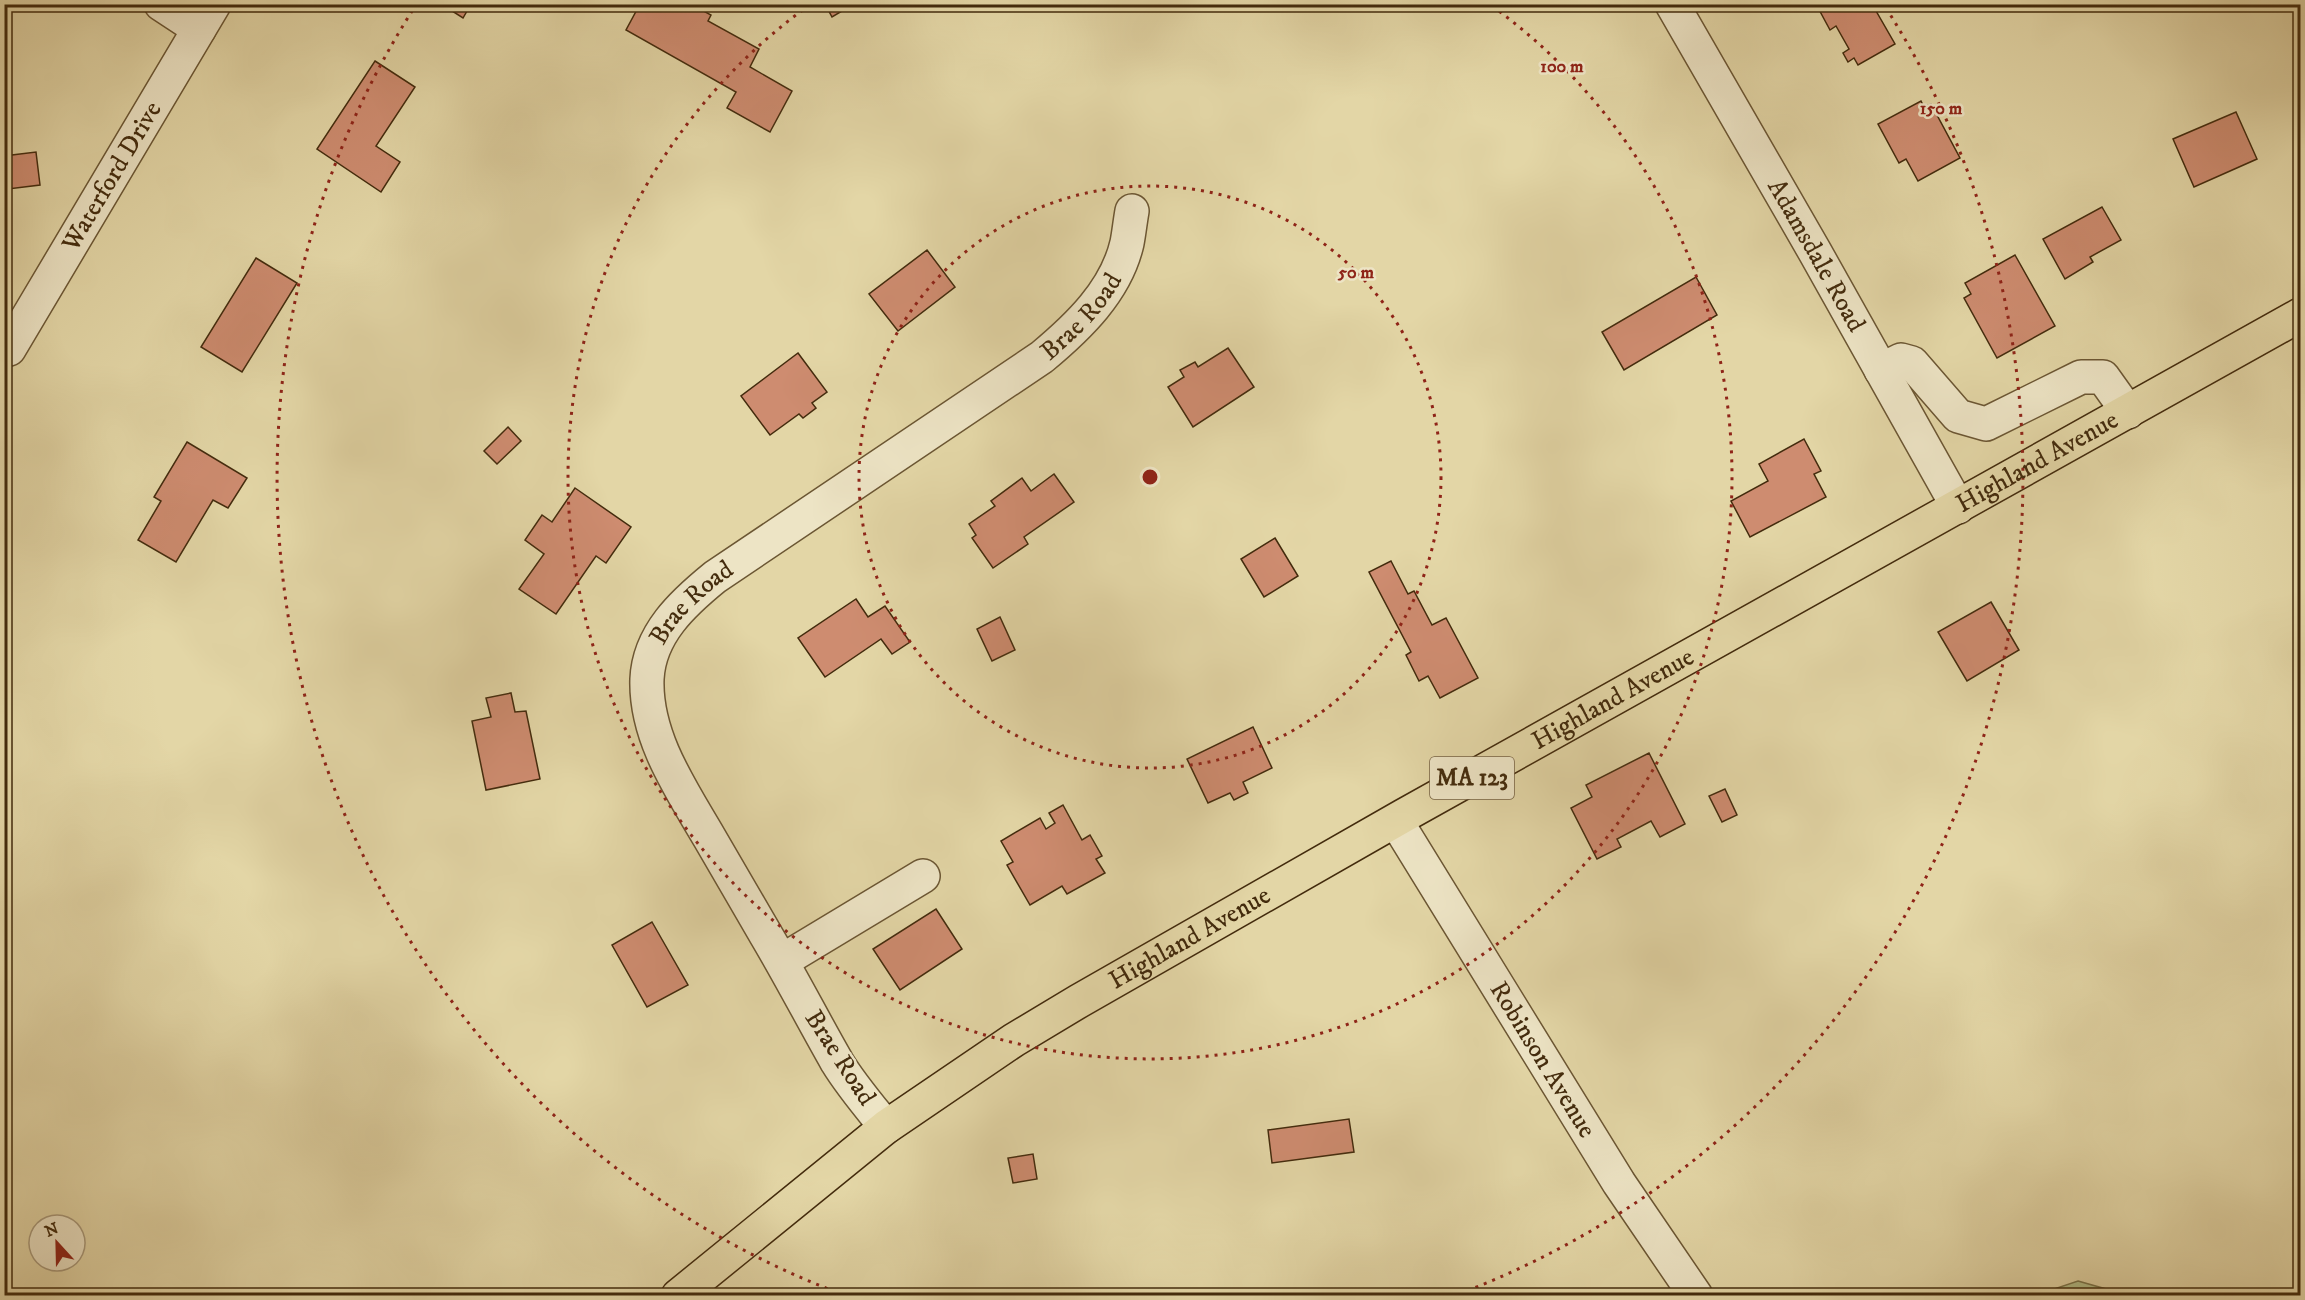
<svg xmlns="http://www.w3.org/2000/svg" width="2305" height="1300" viewBox="0 0 2305 1300" font-family="'IM FELL DW Pica',serif">
<style>
.green{fill:#b2be88;stroke:#7a744a;stroke-width:1.5}
.building{fill:#ce8c70;stroke:#432b0d;stroke-width:1.5}
.lines{fill:none;stroke-linecap:round;stroke-linejoin:round}
.minor-casing{stroke:#6b5633;stroke-width:36}
.major-casing{stroke:#432b0d;stroke-width:36}
.minor{stroke:#ede4c5;stroke-width:33}
.major{stroke:#e3d6a6;stroke-width:33}
.ring{fill:none;stroke:#8f2418;stroke-width:3;stroke-dasharray:3 6}
.labels{text-anchor:middle;dominant-baseline:central;stroke-width:5;stroke-linejoin:round;paint-order:stroke}
.shield{fill:#ede4c5;stroke:#766244;stroke-width:1.5}
.shield-label{font-size:24px;font-weight:bold;fill:#432b0d}
.street-label{font-size:26px;fill:#432b0d;stroke:#ede4c5}
.centre{fill:#8f2418;stroke:#ede4c5;stroke-width:3}
.ring-label{font-size:18px;text-anchor:middle;font-weight:bold;fill:#8f2418;stroke:#ede4c5;stroke-width:5;stroke-linejoin:round;paint-order:stroke}
</style>
<rect width="100%" height="100%" fill="#e3d6a6"/>
<filter id="stains"><feTurbulence type="fractalNoise" baseFrequency=".00333" numOctaves="4"/><feColorMatrix values="0 0 0 0 .2 0 0 0 0 .09 0 0 0 0 .02 0 0 0 .5 -.17"/></filter>
<radialGradient id="worn" r=".72"><stop offset=".6" stop-color="#630" stop-opacity="0"/><stop offset="1" stop-color="#630" stop-opacity=".3"/></radialGradient>
<path class="green" d="M2078,1281L2106,1289L2109,1295H2044L2045,1292Z"/>
<g class="building">
<path d="M441,4H471L463,18Z"/>
<path d="M640,4H691L711,15L708,21L759,49L750,67L792,91L770,132L727,108L736,92L626,30Z"/>
<path d="M825,4H854L832,17Z"/>
<path d="M1816,4H1872L1895,44L1858,65L1854,58L1848,62L1843,53L1849,49L1836,26L1830,30Z"/>
<path d="M375,61L415,87L376,146L400,162L381,192L317,149Z"/>
<path d="M1921,101L1924,107L1931,104L1960,158L1918,181L1906,159L1899,163L1878,124Z"/>
<path d="M2236,112L2257,159L2194,187L2173,139Z"/>
<path d="M36,152L40,185L8,189L4,156Z"/>
<path d="M2102,207L2121,240L2090,257L2093,262L2065,279L2043,239Z"/>
<path d="M927,250L955,287L898,331L869,294Z"/>
<path d="M2015,255L2055,326L1997,358L1964,298L1971,294L1965,283Z"/>
<path d="M256,258L297,283L242,372L201,347Z"/>
<path d="M1696,277L1717,315L1624,370L1602,332Z"/>
<path d="M1228,348L1254,387L1193,427L1168,387L1184,377L1180,370L1195,362L1198,367Z"/>
<path d="M798,353L827,392L812,403L816,408L803,418L799,414L770,435L741,396Z"/>
<path d="M508,427L521,441L497,464L484,451Z"/>
<path d="M1804,439L1821,471L1814,474L1826,497L1750,537L1731,501L1768,481L1759,464Z"/>
<path d="M187,442L247,478L228,508L213,500L176,562L138,540L161,501L154,497Z"/>
<path d="M1054,474L1074,502L1024,537L1028,544L993,568L972,538L976,535L969,524L995,506L991,501L1022,478L1031,491Z"/>
<path d="M575,488L631,527L606,563L596,556L556,614L519,589L544,554L525,540L542,515L552,522Z"/>
<path d="M1275,538L1298,576L1264,597L1241,559Z"/>
<path d="M1391,561L1408,594L1414,591L1432,625L1446,618L1478,678L1440,698L1428,676L1419,681L1406,655L1411,652L1369,572Z"/>
<path d="M856,599L868,617L885,606L910,642L892,654L881,639L825,677L798,638Z"/>
<path d="M1991,602L2019,650L1967,681L1938,632Z"/>
<path d="M1000,617L1015,650L992,661L977,629Z"/>
<path d="M511,693L515,712L526,711L540,779L486,790L472,721L491,717L486,698Z"/>
<path d="M1253,727L1272,768L1243,782L1248,793L1234,800L1230,793L1208,803L1187,759Z"/>
<path d="M1649,753L1685,824L1660,837L1651,821L1617,839L1621,847L1597,859L1571,808L1592,797L1586,785Z"/>
<path d="M1725,789L1737,815L1722,822L1709,796Z"/>
<path d="M1063,805L1082,840L1090,835L1102,856L1096,859L1105,873L1067,894L1062,886L1030,905L1007,865L1013,862L1001,841L1040,818L1046,829L1055,823L1049,813Z"/>
<path d="M936,909L962,949L900,990L873,949Z"/>
<path d="M652,922L688,985L647,1007L612,945Z"/>
<path d="M1349,1119L1354,1152L1272,1163L1268,1130Z"/>
<path d="M1033,1154L1037,1179L1013,1183L1008,1158Z"/>
</g>
<g class="lines">
<g class="minor-casing">
<g id="minor">
<path d="M161,4L199,29"/>
<path id="s1" d="M1672,4L1815,252L1958,507"/>
<path id="s2" d="M9,349L214,4"/>
<path d="M1881,370L1901,360L1912,363L1958,416L1986,424L2081,377H2103L2128,412"/>
<path id="s3" d="M1396,821L1619,1183L1696,1296"/>
<path d="M782,961L923,876"/>
<path id="s4" d="M886,1127C869,1106 851,1085 837,1062C813,1020 791,977 766,935C747,902 728,870 709,837C681,789 645,737 647,679C649,634 683,603 715,577L1042,357C1078,327 1116,291 1127,243C1129,233 1130,222 1132,211"/>
</g>
</g>
<g class="major-casing">
<g id="major">
<path id="s5" d="M678,1296L886,1127L1014,1040L1079,1001L1403,816L2300,315"/>
</g>
</g>
<use href="#minor" class="minor"/>
<use href="#major" class="major"/>
</g>
<g class="ring">
<circle cx="1150" cy="477" r="291"/>
<path d="M1492 6A582 582 0 1 1 808 6"/>
<path d="M844 1295A873 873 0 0 1 414 8M1886 8A873 873 0 0 1 1456 1295"/>
</g>
<g class="labels">
<rect class="shield" x="1430" y="757" width="84" height="42" rx="4.5"/>
<g class="shield-label">
<text x="1472" y="778">MA 123</text>
</g>
<g class="street-label">
<text stroke="none"><textPath href="#s2" startOffset="201">Waterford Drive</textPath></text>
<text stroke="none"><textPath href="#s1" startOffset="290">Adamsdale Road</textPath></text>
<text stroke="none"><textPath href="#s4" startOffset="1090">Brae Road</textPath></text>
<text stroke="none"><textPath href="#s5" startOffset="1598">Highland Avenue</textPath></text>
<text stroke="none"><textPath href="#s4" startOffset="604">Brae Road</textPath></text>
<text stroke="none"><textPath href="#s5" startOffset="1112">Highland Avenue</textPath></text>
<text stroke="none"><textPath href="#s5" startOffset="626">Highland Avenue</textPath></text>
<text transform="translate(840 1058) rotate(57)">Brae Road</text>
<text stroke="none"><textPath href="#s3" startOffset="280">Robinson Avenue</textPath></text>
</g>
</g>
<circle cx="1150" cy="477" r="9" class="centre"/>
<g class="ring-label">
<text x="1562" y="72">100 m</text>
<text x="1941" y="114">150 m</text>
<text x="1356" y="278">50 m</text>
</g>
<rect width="2305" height="1300" fill="none" stroke="#e3d6a6" stroke-width="24"/>
<rect x="6" y="6" width="2293" height="1288" fill="none" stroke="#432b0d" stroke-width="3"/>
<rect x="12" y="12" width="2281" height="1276" fill="none" stroke="#432b0d" stroke-width="1.5"/>
<g transform="translate(57 1243) rotate(338)"><circle r="28" fill="#ede4c5" stroke="#a99a7b" stroke-width="1.5"/>
<path d="M0-4.5L10 22L0 15L-10 22Z" fill="#8f2418"/>
<text y="-9" font-size="16" font-weight="bold" text-anchor="middle" fill="#432b0d">N</text>
</g>
<rect width="100%" height="100%" filter="url(#stains)"/>
<rect width="100%" height="100%" fill="url(#worn)"/>
</svg>
